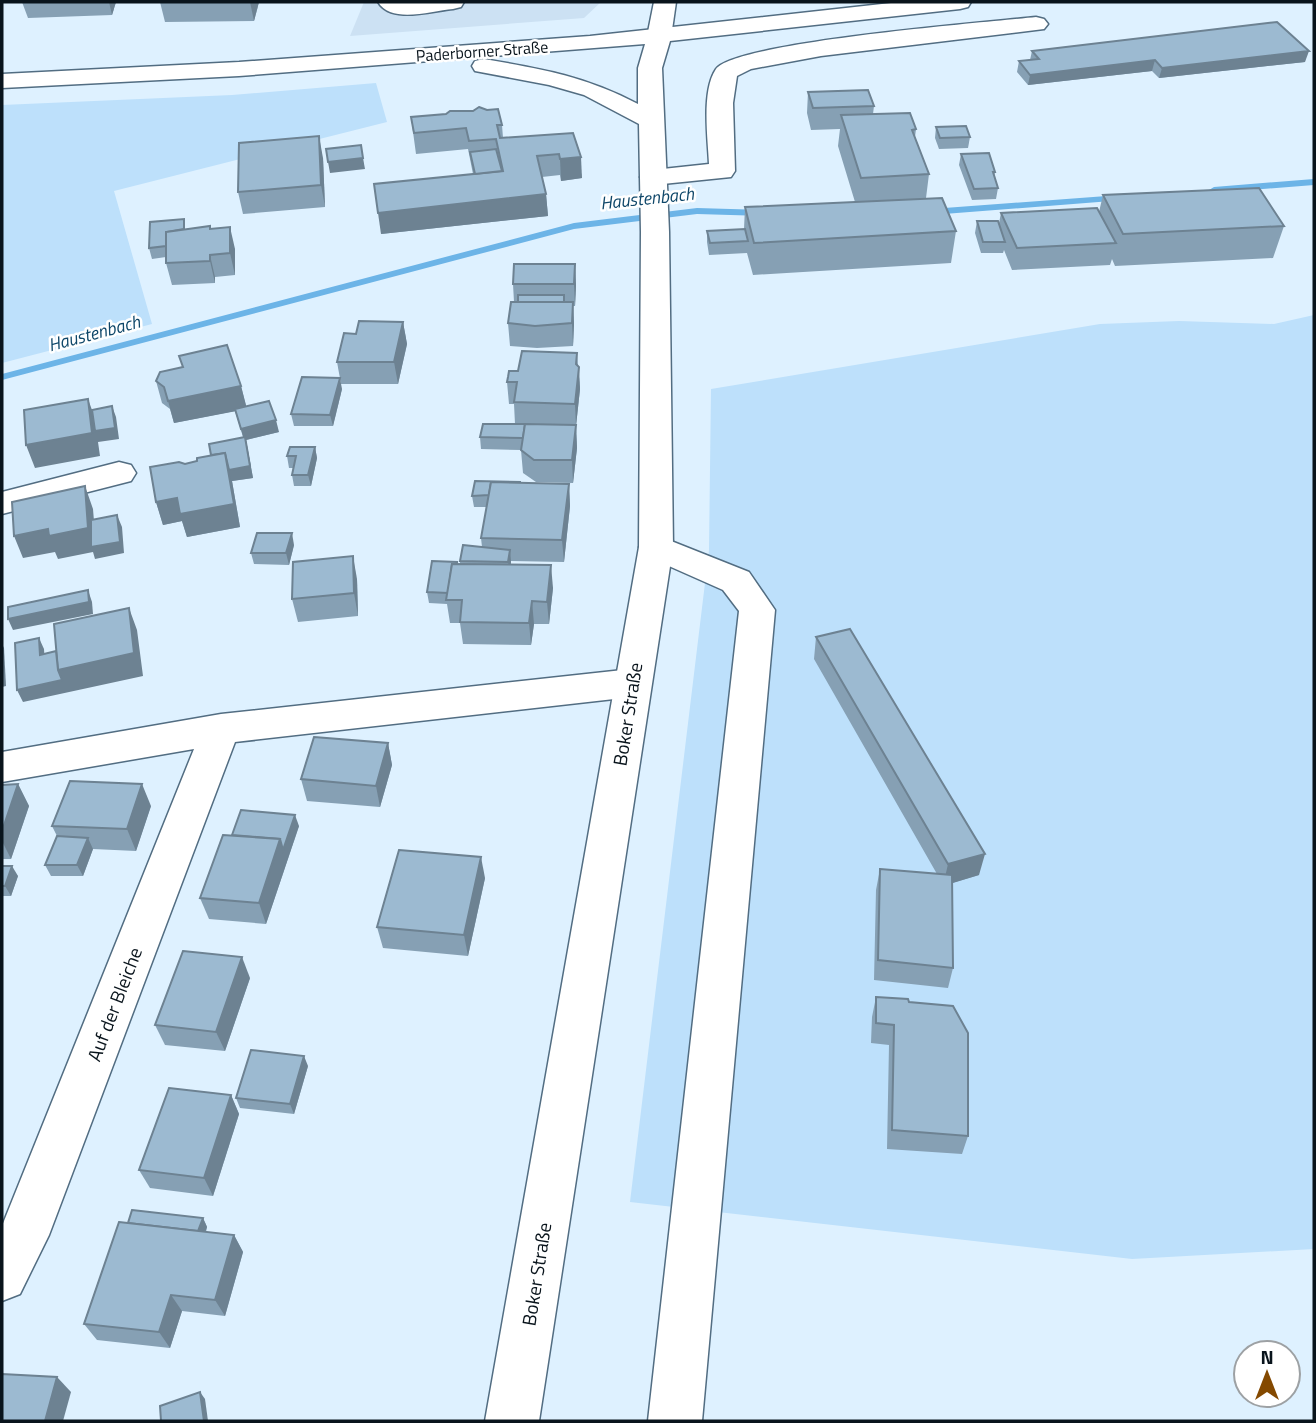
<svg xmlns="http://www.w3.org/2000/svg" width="1316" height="1423" viewBox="0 0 1316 1423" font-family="'Titillium Web',sans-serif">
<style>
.built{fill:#cce1f3}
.green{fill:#bde0fb}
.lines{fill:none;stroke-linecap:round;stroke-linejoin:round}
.stream{fill:#6cb4e7;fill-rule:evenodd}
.minor-casing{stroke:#526d82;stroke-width:3}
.major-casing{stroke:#526d82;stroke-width:3}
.minor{fill:#fff;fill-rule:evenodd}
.major{fill:#fff;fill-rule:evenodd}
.wall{fill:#86a0b4}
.shaded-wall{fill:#6d8292}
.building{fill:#9cbad1;stroke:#6d8292;stroke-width:2}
.labels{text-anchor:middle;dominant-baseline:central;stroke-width:5;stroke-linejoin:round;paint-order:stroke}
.far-street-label{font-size:16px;fill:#09141c;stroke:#fff}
.far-water-label{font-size:18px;font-style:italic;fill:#0f4769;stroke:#fff}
.street-label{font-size:19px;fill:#09141c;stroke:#fff}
</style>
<rect width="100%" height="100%" fill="#def1ff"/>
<path class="built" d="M364,2H601L584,18L350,36Z"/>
<g class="green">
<path d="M376,83L387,122L114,191L152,324L2,363V105L232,95Z"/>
<path d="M1314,315V1249L1132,1259L630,1202L709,550L711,389L1100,324L1179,321L1274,324Z"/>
</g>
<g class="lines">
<g class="stream">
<path d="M1314,179V185L1214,193L1209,190L1214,187Z"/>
<path d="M1120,195L1125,198L1124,200L931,215L926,212L931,209Z"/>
<path d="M697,208L764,210L769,213L764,216L697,214L574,229L2,380V374L574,223Z"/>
</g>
<g class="minor-casing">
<g id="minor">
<path d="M378,2H464L461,7L453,9C431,11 391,24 378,2Z"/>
<path d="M654,2H676L671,37L667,42H651L647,37Z"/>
<path d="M1036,17L1044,19L1048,24L1044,29L821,56L751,69L737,76L733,103L735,171L731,177L653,185L644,183L640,177L644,171L709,164C708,139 701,91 716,69C735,42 990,22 1036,17Z"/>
<path d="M119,462L131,465L136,473L131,481L2,514V492Z"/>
<path d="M656,535L749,572L775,610L702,1421H648L739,611L723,590L644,555L639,547L644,539Z"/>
<path d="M632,669L645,673L651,683L645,693L632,697L235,742L49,1235L20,1294L2,1301V1226L194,749L2,782V752L221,714Z"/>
</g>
</g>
<g class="major-casing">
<path id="major" d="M900,2H971L968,7L960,9L670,41L662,68L669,232L673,547L539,1421H485L639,547L641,232L639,124L584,95L549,85L475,71L472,66L475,61L484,59C542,69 585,76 638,104V68L645,44L239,76L2,88V74L239,62L590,36Z"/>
</g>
<use href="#minor" class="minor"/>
<use href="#major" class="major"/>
</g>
<g class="wall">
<path d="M22,2H116L112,15L28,18Z"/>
<path d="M160,2H259L254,21L165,22Z"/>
<path d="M1032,51L1305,62L1159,78L1152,71L1028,85L1017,72L1019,61L1030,60Z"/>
<path d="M808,92L874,106L873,114L916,129L915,137L929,174L926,198L956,231L951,263L753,275L747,253L709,255L707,242V231L744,229L745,207L855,202L838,146L840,129L811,130L807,113Z"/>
<path d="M411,117L502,125L503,138L573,133L582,178L561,181L560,175L542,177L546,194L548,216L381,234L473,174L468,149L416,154Z"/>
<path d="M936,127L970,137L968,148L939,149L935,138Z"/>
<path d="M961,154L995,172L994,176L998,188L996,199L972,200L959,165Z"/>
<path d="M323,158L325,207L243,214L238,192Z"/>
<path d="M1103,195L1284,226L1273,258L1115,266L1112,259L1110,265L1012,270L1004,250L1003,253H981L975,233L977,221L999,223L1001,213L1099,212Z"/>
<path d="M210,226L211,229L235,249V275L215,277V283L172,285L166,263V257L152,259L149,248L186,229Z"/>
<path d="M575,264L576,286L575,306H573L574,324L573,346L537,348L510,346L508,323L514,302L513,284Z"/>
<path d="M403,322L407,344L398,384H341L337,362L356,334Z"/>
<path d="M577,353L580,389L576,426L577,448L573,483L536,482L523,473L521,450L481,449L480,437L515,424L514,404H509L507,382L518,371Z"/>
<path d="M156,381L241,386L246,406L279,432L246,440L253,478L232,481L240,527L187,537L182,521L163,525L156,502L185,464L197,461L211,455L243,437L235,411L174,423L170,409L162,403Z"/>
<path d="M342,389L333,426H294L291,414Z"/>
<path d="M315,447L317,458L311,486H294L292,475L293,468H289L287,456Z"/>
<path d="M521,483L569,484L570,506L564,562L511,561V565L553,588L549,624H534L531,645L463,644L460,623H450L447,604L429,603L427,592L457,564H460V561L482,547L481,538L487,507H474L472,496Z"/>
<path d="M294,545L289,565L254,564L251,553Z"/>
<path d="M357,579L358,616L298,622L292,599Z"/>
<path d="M816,637L979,875L952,883L953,968L948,988L874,980L876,890L880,869L937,874L814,659Z"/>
<path d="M388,743L392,765L380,807L307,801L301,779Z"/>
<path d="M18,784L29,806L11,859H2V785Z"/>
<path d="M151,806L136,851L93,849L83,876H51L45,865L57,836L52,826Z"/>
<path d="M299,826L266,924L209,919L200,898L232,835Z"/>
<path d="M2,866L18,876L11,896H2Z"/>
<path d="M485,878L468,956L383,948L377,927Z"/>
<path d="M250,978L225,1051L165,1045L155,1025Z"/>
<path d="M876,997L909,1002L968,1136L962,1154L887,1149L889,1045L871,1043L872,1017Z"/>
<path d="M308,1066L294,1114L240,1108L236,1098Z"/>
<path d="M231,1095L239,1114L213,1196L150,1188L139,1170Z"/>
<path d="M203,1218L207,1227L206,1232L234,1235L243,1252L225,1316L182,1311L170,1348L97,1340L84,1324L128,1223Z"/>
</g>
<g class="shaded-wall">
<path d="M109,2H116L112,15Z"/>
<path d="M250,2H259L254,21Z"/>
<path d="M1309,51L1305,62L1159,78L1162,68Z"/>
<path d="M1155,60L1152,71L1028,85L1030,75Z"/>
<path d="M319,136L323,158L325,207L321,185Z"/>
<path d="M581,157L582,178L561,181L560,159Z"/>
<path d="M363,158L365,169L330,173L328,162Z"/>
<path d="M546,194L548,216L381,234L378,213Z"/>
<path d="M230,227L235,249V275L230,253Z"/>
<path d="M210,255L215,277V283L210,261Z"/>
<path d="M575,264L576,286L575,306L574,284Z"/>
<path d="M573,302L574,324L573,346L572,323Z"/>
<path d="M403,322L407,344L398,384L394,362Z"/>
<path d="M579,367L580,389L576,426L575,404Z"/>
<path d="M340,378L342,389L333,426L330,415Z"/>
<path d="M241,386L247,409L174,423L168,401Z"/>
<path d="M88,399L96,421L112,406L116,417L119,439L98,442L100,456L35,468L26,445Z"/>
<path d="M276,420L279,432L246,440L253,478L232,481L240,527L187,537L182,521L163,525L156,502L216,478L244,440L241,429Z"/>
<path d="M576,425L577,448L573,483L572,460Z"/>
<path d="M315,447L317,458L311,486L308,475Z"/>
<path d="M569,484L570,506L564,562L562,540Z"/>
<path d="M85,486L93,509L96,546L117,515L122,527L124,553L95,559L93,552L58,559L55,552L23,558L14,536Z"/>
<path d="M292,533L294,545L289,565L286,553Z"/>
<path d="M510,550L511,561L510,574L508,562Z"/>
<path d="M353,556L357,579L358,616L354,593Z"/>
<path d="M551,565L553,588L549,624L547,602Z"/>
<path d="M88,590L92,602L93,614L13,630L8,619Z"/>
<path d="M532,601L534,624L531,645L529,623Z"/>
<path d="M129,608L137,630L143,676L23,702L17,690L58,670Z"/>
<path d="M39,638L44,649L45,666L40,655Z"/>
<path d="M2,644L4,648L6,686L2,687Z"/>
<path d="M388,743L392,765L380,807L376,786Z"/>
<path d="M18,784L29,806L11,859L2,841V831Z"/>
<path d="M142,784L151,806L136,851L127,829Z"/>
<path d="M295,815L299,826L266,924L259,903L280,839Z"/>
<path d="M88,838L93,849L83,876L77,865Z"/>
<path d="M985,854L979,875L943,886L948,864Z"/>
<path d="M481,857L485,878L468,956L464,935Z"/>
<path d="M12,866L18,876L11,896L5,886Z"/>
<path d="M242,957L250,978L225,1051L216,1032Z"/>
<path d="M304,1056L308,1066L294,1114L290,1104Z"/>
<path d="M231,1095L239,1114L213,1196L204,1178Z"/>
<path d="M203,1218L207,1227L200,1247L195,1238Z"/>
<path d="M234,1235L243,1252L225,1316L215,1300Z"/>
<path d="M171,1295L182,1311L170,1348L159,1332Z"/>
<path d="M57,1377L71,1392L63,1421H45Z"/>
<path d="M200,1392L205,1399L208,1421H204Z"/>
</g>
<g class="building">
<path d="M1277,22L1309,51L1162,68L1155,60L1030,75L1019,61L1039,59L1032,51Z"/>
<path d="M868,90L874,106L813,108L808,92Z"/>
<path d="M479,107L487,110L498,109L502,125H497L500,138L573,133L581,157L560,159L559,154L537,156L546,194L378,213L374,184L503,171L496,139L469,141L466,128L414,133L411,117L446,114L450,111H473Z"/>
<path d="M910,113L916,129L912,130L929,174L861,178L841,115Z"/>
<path d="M966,126L970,137L940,138L936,127Z"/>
<path d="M319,136L321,185L238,192L239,143Z"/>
<path d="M361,145L363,158L328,162L326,149Z"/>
<path d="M496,149L502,171L475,174L470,152Z"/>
<path d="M989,153L995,172H993L998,188L974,189L961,154Z"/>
<path d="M1259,188L1284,226L1123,234L1103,195Z"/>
<path d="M942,198L956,231L754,243L745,207Z"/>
<path d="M1097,208L1116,243L1017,248L1001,213Z"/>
<path d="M184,219V229L166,232V246L149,248L150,222Z"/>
<path d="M977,221H998L1005,242H983Z"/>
<path d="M210,226V229L230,227V253L210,255V261L166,263V232Z"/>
<path d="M745,229L748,241L710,243L707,231Z"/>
<path d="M514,264H575L574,284H513Z"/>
<rect x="518" y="295" width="46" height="7"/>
<path d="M511,302H573L572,323L535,326L508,323Z"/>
<path d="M359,321L403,322L394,362H337L344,333L356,334Z"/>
<path d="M227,345L241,386L168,401L164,387L156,381L160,372L183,367L179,356Z"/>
<path d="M522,351L577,353L576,364L579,367L575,404L514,402L517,382H507L508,377L509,371H518Z"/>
<path d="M302,377L340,378L330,415L291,414Z"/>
<path d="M88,399L92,433L26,445L24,410Z"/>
<path d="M269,401L276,420L241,429L235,409Z"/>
<path d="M112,406L115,428L95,431L92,410Z"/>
<path d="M483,424H525L523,438L480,437Z"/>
<path d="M525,424L576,425L572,460H534L521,450Z"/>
<path d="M245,437L250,466L229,470L225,453L211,455L209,444Z"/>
<path d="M290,447H315L308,475H292L296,456H287Z"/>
<path d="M225,453L234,504L180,514L177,498L156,502L150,467L179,462L185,464L197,461V458Z"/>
<path d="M475,481L521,482H491L489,495L472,496Z"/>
<path d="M491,482L569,484L562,540L481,538Z"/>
<path d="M85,486L88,528L49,536L48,529L14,536L12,502Z"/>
<path d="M117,515L120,542L91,547V520Z"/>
<path d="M257,533H292L286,553H251Z"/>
<path d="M463,545L510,550L508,562L460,561Z"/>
<path d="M353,556L354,593L292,599L293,562Z"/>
<path d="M432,561L457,562V564H452L448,593L427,592Z"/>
<path d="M452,564L551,565L547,602L532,601L529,623L460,622L462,600H446Z"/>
<path d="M88,590L89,602L8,619V607Z"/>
<path d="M129,608L134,653L58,670L54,624Z"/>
<path d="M850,629L985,854L948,864L816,637Z"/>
<path d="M39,638L40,655L56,651L58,670L62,680L17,690L15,643Z"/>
<path d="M314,737L388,743L376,786L301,779Z"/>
<path d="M70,781L142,784L127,829L52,826Z"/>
<path d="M18,784L2,831V785Z"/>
<path d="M241,810L295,815L283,850L280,839L232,835Z"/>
<path d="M223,835L280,839L259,903L200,898Z"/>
<path d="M57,836L88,838L77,865H45Z"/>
<path d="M399,850L481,857L464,935L377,927Z"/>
<path d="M2,866H12L5,886H2Z"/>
<path d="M880,869L952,875L953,968L878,960Z"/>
<path d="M183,951L242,957L216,1032L155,1025Z"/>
<path d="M876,997L908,999L909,1002L953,1006L968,1033V1136L892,1130L894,1025L876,1023Z"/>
<path d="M251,1050L304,1056L290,1104L236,1098Z"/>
<path d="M169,1088L231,1095L204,1178L139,1170Z"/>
<path d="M132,1210L203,1218L198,1231L128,1223Z"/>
<path d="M119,1222L234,1235L215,1300L171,1295L159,1332L84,1324Z"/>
<path d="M2,1374L57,1377L45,1421H2Z"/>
<path d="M200,1392L204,1421H161L160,1406Z"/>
</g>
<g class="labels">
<g class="far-street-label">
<text transform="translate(482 51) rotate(-4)">Paderborner Straße</text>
</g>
<g class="far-water-label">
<text transform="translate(647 198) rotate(-6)">Haustenbach</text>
<text transform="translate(94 333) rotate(-15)">Haustenbach</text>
</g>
<g class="street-label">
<text transform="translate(627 714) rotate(-81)">Boker Straße</text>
<text transform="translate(114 1004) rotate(-69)">Auf der Bleiche</text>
<text transform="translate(536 1274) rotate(-81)">Boker Straße</text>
</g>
</g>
<rect width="1316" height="1423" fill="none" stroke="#09141c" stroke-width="7"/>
<g transform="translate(1267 1374)"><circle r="33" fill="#ffffff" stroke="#9da1a4" stroke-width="2"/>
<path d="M0-5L12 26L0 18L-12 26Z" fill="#844900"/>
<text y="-10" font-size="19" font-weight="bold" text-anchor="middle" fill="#09141c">N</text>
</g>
</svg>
